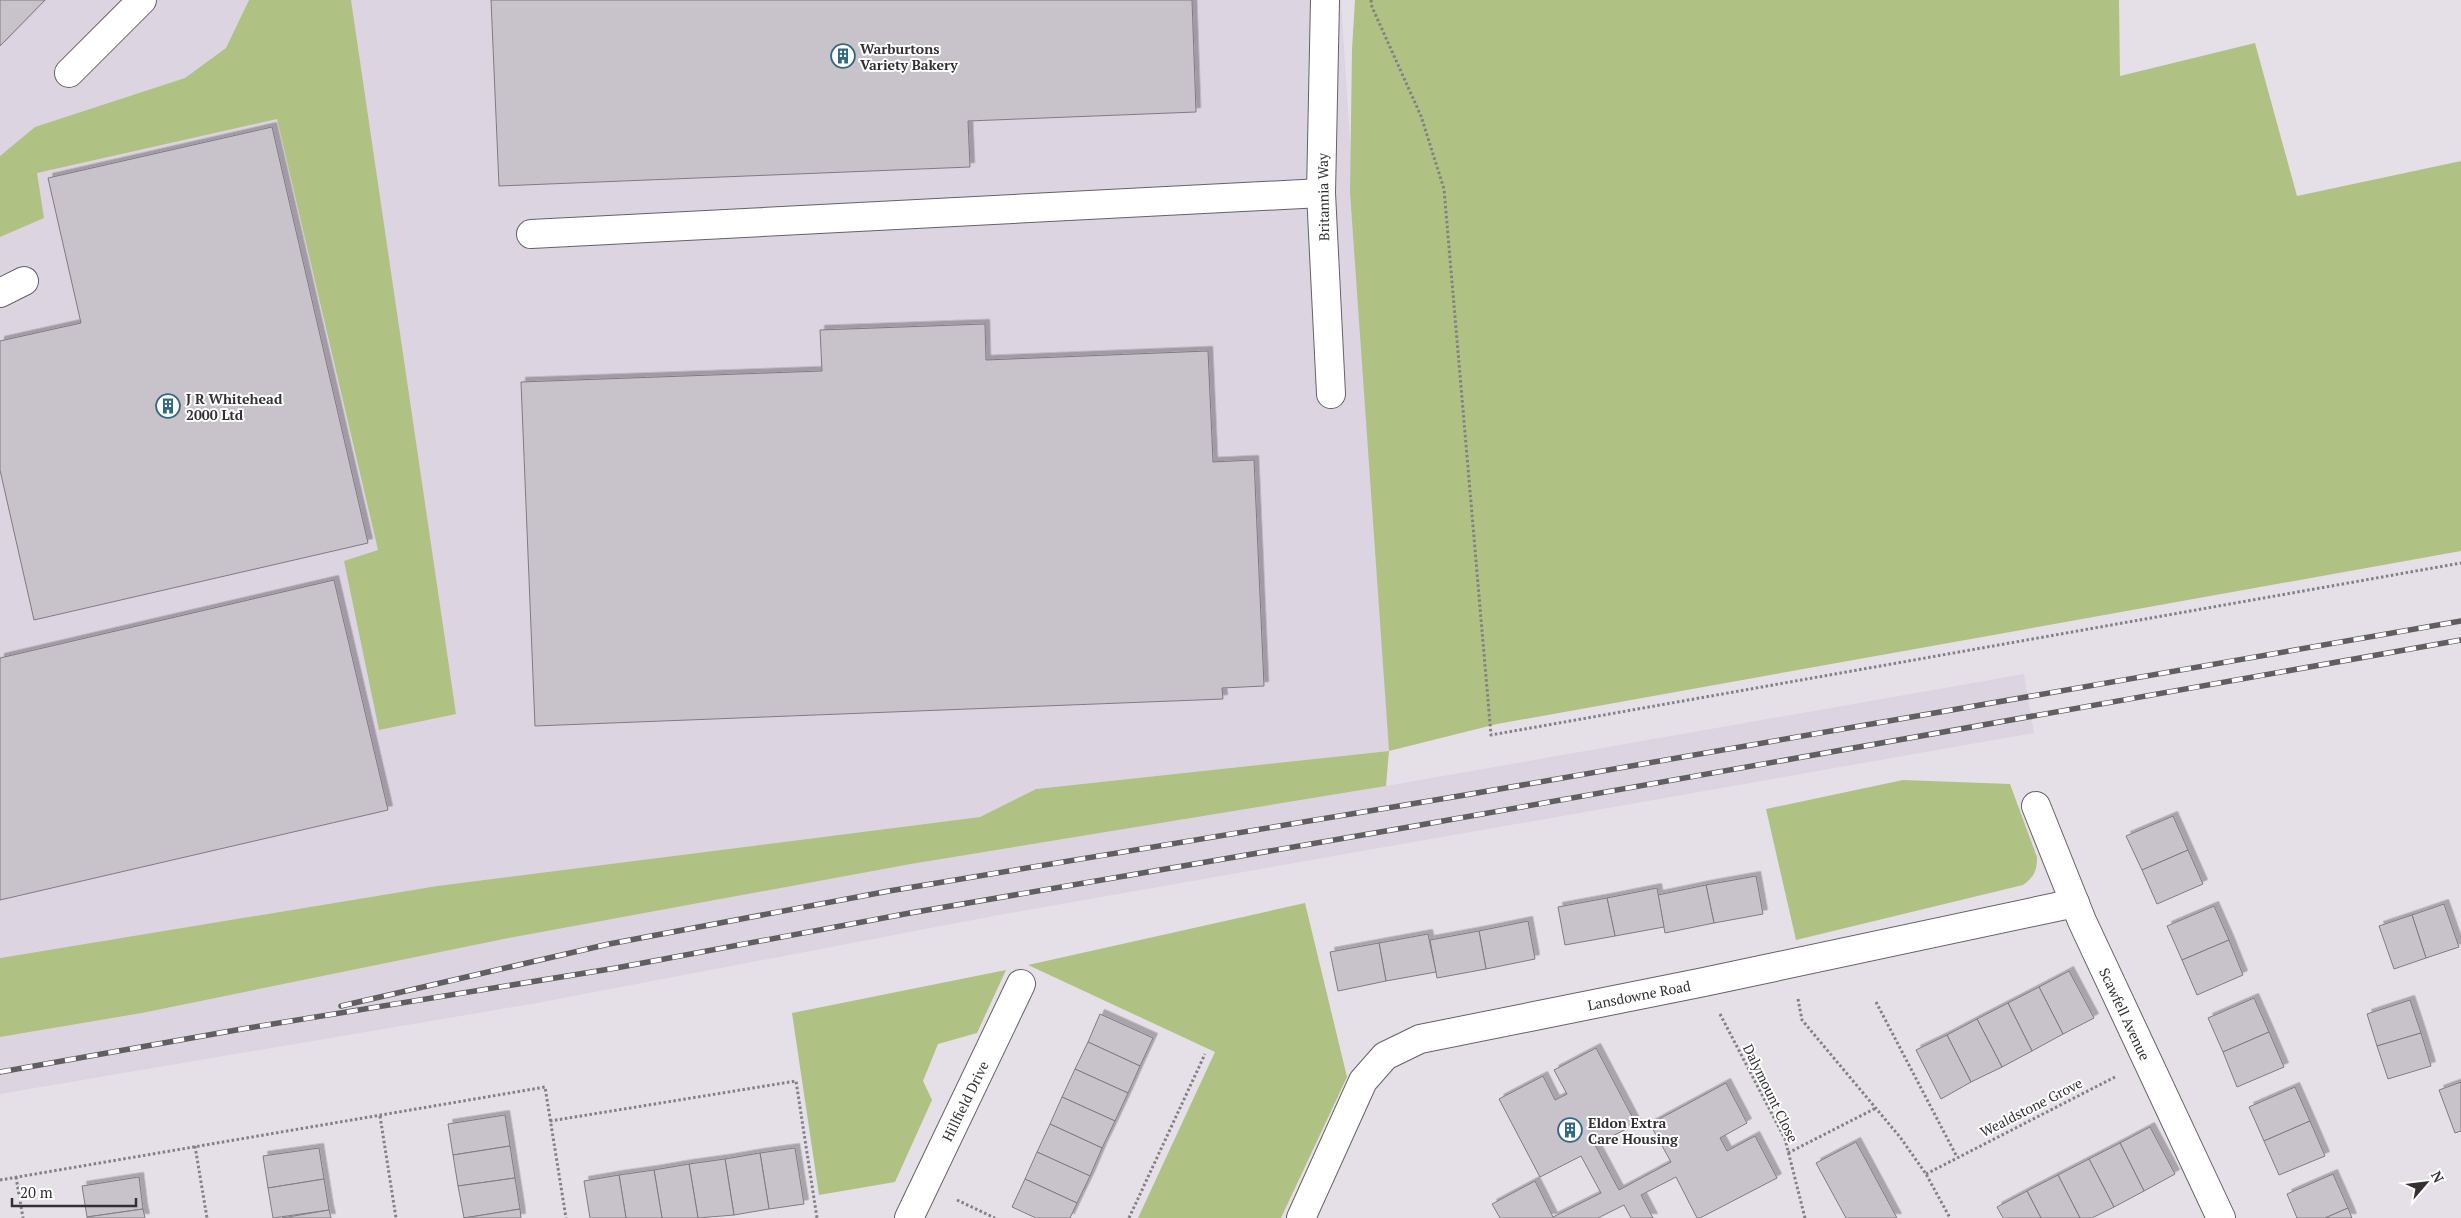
<svg xmlns="http://www.w3.org/2000/svg" width="2461" height="1218" viewBox="0 0 2461 1218" font-family="'PT Serif',serif">
<style>
.built{fill:#ddd4e1}
.green{fill:#afc284}
.building{fill:#c8c3cb;stroke:#807b82;filter:url(#shadow)}
.lines{fill:none;stroke-linecap:round;stroke-linejoin:round}
.minor-casing{stroke:#656167;stroke-width:30}
.path{stroke:#838085;stroke-width:3;stroke-dasharray:2.5 2.5;stroke-linecap:butt}
.minor{stroke:#fff;stroke-width:28}
.rail-casing{stroke:#615e62;stroke-width:5.5}
.rail{stroke:#fff;stroke-width:4;stroke-dasharray:11;stroke-linecap:butt}
.labels{text-anchor:middle;dominant-baseline:central;stroke-width:4;stroke-linejoin:round;paint-order:stroke}
.poi-label{font-size:14px;font-weight:bold;fill:#323033;stroke:#fff;text-anchor:start}
.street-label{font-size:14px;fill:#323033;stroke:#fff}
</style>
<defs>
<filter id="shadow"><feDropShadow dx="4.5" dy="-4.5" stdDeviation="0" flood-color="#0004"/></filter>
</defs>
<rect width="100%" height="100%" fill="#e5e0e7"/>
<g class="built">
<path d="M0,0H1341L1389,751L1036,789L980,817L437,886L0,958Z"/>
<path d="M2024,674L2034,733L999,915L537,1003L0,1094V1037L142,1013L509,938L911,864L1386,786Z"/>
</g>
<g class="green">
<path d="M249,0H351L456,714L379,730L344,561L378,550L277,119L37,173L44,218L0,237V156L35,127L185,78L226,48Z"/>
<path d="M1355,0H2119L2120,76L2255,43L2297,196L2461,161V551L1497,724L1389,751L1386,786L911,864L509,938L142,1013L0,1037V958L437,886L980,817L1036,789L1389,751L1350,192L1352,49Z"/>
<path d="M1903,780L2010,784L2037,857C2037,871 2034,877 2023,885L1796,940L1766,809Z"/>
<path d="M1305,903L1347,1077L1281,1218H1138L1215,1052L1028,965Z"/>
<path d="M1006,970L977,1033L938,1044L923,1081L932,1100L895,1182L819,1195L792,1013Z"/>
</g>
<g class="building">
<path d="M0,0H45L0,46Z"/>
<path d="M491,0H1192L1196,112L968,121L970,167L499,186Z"/>
<path d="M272,127L368,543L34,620L0,470V341L81,323L48,178Z"/>
<path d="M985,324L986,360L1208,351L1213,462L1254,460L1264,686L1222,688L1223,699L535,726L521,382L822,371L820,330Z"/>
<path d="M334,580L388,810L0,900V658Z"/>
<path d="M2173,816L2188,850L2142,870L2126,836Z"/>
<path d="M2188,850L2203,884L2157,904L2142,870Z"/>
<path d="M1756,876L1763,914L1714,923L1706,885Z"/>
<path d="M1706,885L1714,923L1665,933L1658,895Z"/>
<path d="M1657,888L1664,927L1615,936L1607,898Z"/>
<path d="M1607,898L1615,936L1565,945L1558,907Z"/>
<path d="M2444,904L2459,947L2426,958L2412,915Z"/>
<path d="M2214,906L2229,940L2182,960L2167,926Z"/>
<path d="M2412,915L2426,958L2394,969L2379,926Z"/>
<path d="M1528,921L1535,959L1486,969L1479,931Z"/>
<path d="M1479,931L1486,969L1437,978L1430,940Z"/>
<path d="M1428,934L1436,972L1386,981L1379,943Z"/>
<path d="M2229,940L2243,975L2197,995L2182,960Z"/>
<path d="M1379,943L1386,981L1338,991L1330,952Z"/>
<path d="M2069,971L2094,1018L2063,1034L2039,987Z"/>
<path d="M2039,987L2063,1034L2032,1051L2008,1003Z"/>
<path d="M2254,998L2269,1032L2223,1052L2208,1018Z"/>
<path d="M2410,1000L2421,1033L2377,1046L2367,1014Z"/>
<path d="M2008,1003L2032,1051L2002,1067L1977,1019Z"/>
<path d="M1100,1014L1153,1038L1140,1066L1088,1042Z"/>
<path d="M1977,1019L2002,1067L1971,1082L1947,1035Z"/>
<path d="M2269,1032L2284,1067L2237,1087L2223,1052Z"/>
<path d="M2421,1033L2431,1066L2388,1079L2377,1046Z"/>
<path d="M1947,1035L1971,1082L1941,1099L1916,1050Z"/>
<path d="M1088,1042L1140,1066L1128,1093L1075,1069Z"/>
<path d="M1596,1048L1636,1124L1595,1145L1619,1190L1671,1162L1650,1124L1726,1083L1747,1123L1720,1138L1727,1151L1755,1136L1777,1178L1700,1218H1697L1676,1177L1641,1195L1653,1218H1631L1624,1205L1598,1218H1500L1492,1204L1535,1181L1553,1217L1601,1193L1581,1156L1540,1177L1499,1099L1543,1076L1555,1100L1567,1094L1554,1070Z"/>
<path d="M1075,1069L1128,1093L1115,1121L1062,1097Z"/>
<path d="M2461,1082V1131L2455,1133L2439,1090Z"/>
<path d="M2295,1087L2310,1121L2264,1141L2249,1107Z"/>
<path d="M1062,1097L1115,1121L1102,1148L1050,1124Z"/>
<path d="M505,1115L510,1146L453,1155L448,1124Z"/>
<path d="M2310,1121L2325,1156L2279,1175L2264,1141Z"/>
<path d="M1050,1124L1102,1148L1090,1176L1037,1152Z"/>
<path d="M2150,1127L2175,1174L2144,1191L2120,1143Z"/>
<path d="M1856,1142L1897,1218H1846L1816,1163Z"/>
<path d="M2120,1143L2144,1191L2114,1207L2089,1159Z"/>
<path d="M510,1146L515,1178L458,1186L453,1155Z"/>
<path d="M319,1148L324,1179L268,1188L263,1156Z"/>
<path d="M795,1148L804,1204L769,1209L760,1153Z"/>
<path d="M1037,1152L1090,1176L1077,1203L1025,1179Z"/>
<path d="M760,1153L769,1209L734,1215L725,1159Z"/>
<path d="M725,1159L734,1215L698,1218L689,1164Z"/>
<path d="M2089,1159L2114,1207L2092,1218H2080L2058,1175Z"/>
<path d="M689,1164L698,1218H662L654,1170Z"/>
<path d="M654,1170L662,1218H626L619,1175Z"/>
<path d="M2333,1174L2348,1208L2325,1218H2297L2287,1194Z"/>
<path d="M619,1175L626,1218H590L584,1181Z"/>
<path d="M2058,1175L2080,1218H2041L2027,1191Z"/>
<path d="M139,1177L143,1209L87,1217L82,1186Z"/>
<path d="M515,1178L520,1209L464,1218L458,1186Z"/>
<path d="M324,1179L329,1210L273,1218L268,1188Z"/>
<path d="M1025,1179L1077,1203L1070,1218H1036L1012,1207Z"/>
<path d="M2027,1191L2041,1218H2003L1997,1207Z"/>
<path d="M2348,1208L2352,1218H2325Z"/>
<path d="M143,1209L145,1218H87V1217Z"/>
<path d="M520,1209L521,1218H464Z"/>
<path d="M329,1210L331,1218H282Z"/>
</g>
<g class="lines">
<g class="minor-casing">
<g id="minor">
<path d="M1325,0L1321,193L1331,394"/>
<path d="M69,73L142,0"/>
<path d="M531,234L1321,193"/>
<path d="M0,293L24,281"/>
<path d="M2036,806L2082,921L2221,1218"/>
<path d="M909,1218L1021,984"/>
<path d="M1301,1218L1363,1081L1385,1056L1420,1039L1704,982L2075,903"/>
</g>
</g>
<g class="path">
<path d="M1371,0L1372,7L1421,116L1444,189L1491,735L2461,563"/>
<path d="M1798,999L1802,1020L1900,1137L1926,1174L1950,1218"/>
<path d="M1876,1002L1957,1157"/>
<path d="M1720,1014L1785,1139L1805,1218"/>
<path d="M380,1116L396,1218"/>
<path d="M550,1121L796,1081L817,1218"/>
<path d="M195,1146L207,1218"/>
<path d="M1788,1153L1876,1108"/>
<path d="M1926,1174L2115,1077"/>
<path d="M16,1177L23,1218"/>
<path d="M0,1180L545,1087L566,1218"/>
<path d="M957,1200L995,1218"/>
<path d="M1129,1218L1205,1054"/>
</g>
<use href="#minor" class="minor"/>
<g class="rail-casing">
<g id="rail">
<path d="M341,1006L609,944L889,891L1465,795L2461,621"/>
<path d="M0,1072L242,1029L616,968L910,913L1409,827L2461,640"/>
</g>
</g>
<use href="#rail" class="rail"/>
</g>
<defs>
<g id="building-ring" transform="scale(1.25)"><circle r="9.5" fill="#fff" stroke="#316883" stroke-width="1.5"/><path d="M-4-6H4V6H1V3H-1V6H-4ZM-2.5-4.3h1.7v1.8h-1.7ZM.8-4.3h1.7v1.8H.8ZM-2.5-1h1.7V.8h-1.7ZM.8-1h1.7V.8H.8Z" fill="#316883"/></g>
</defs>
<g fill-rule="evenodd">
<use href="#building-ring" x="843" y="56"/>
<use href="#building-ring" x="168" y="406"/>
<use href="#building-ring" x="1570" y="1130"/>
</g>
<g class="labels">
<g class="poi-label">
<text x="860" y="48">Warburtons<tspan x="860" dy="16">Variety Bakery</tspan></text>
<text x="186" y="398">J R Whitehead<tspan x="186" dy="16">2000 Ltd</tspan></text>
<text x="1588" y="1122">Eldon Extra<tspan x="1588" dy="16">Care Housing</tspan></text>
</g>
<g class="street-label">
<text transform="translate(1323 197) rotate(-91)">Britannia Way</text>
<text transform="translate(1639 995) rotate(-11)">Lansdowne Road</text>
<text transform="translate(2125 1014) rotate(65)">Scawfell Avenue</text>
<text transform="translate(1771 1093) rotate(64)">Dalymount Close</text>
<text transform="translate(965 1101) rotate(-64)">Hillfield Drive</text>
<text transform="translate(2031 1107) rotate(-27)">Wealdstone Grove</text>
</g>
</g>
<g transform="translate(2426 1183) rotate(62)" stroke="#ffffff" stroke-width="4" paint-order="stroke">
<path d="M0-4L9 19L0 12L-9 19Z" fill="#323033"/>
<text y="-8" font-size="14" font-weight="bold" text-anchor="middle" fill="#323033">N</text>
</g>
<path d="M12 1198v8h124v-8" fill="none" stroke="#323033" stroke-width="2.5"/>
<text x="20" y="1198" font-size="15" fill="#323033" stroke="#ffffff" stroke-width="4" paint-order="stroke">20 m</text>
</svg>
